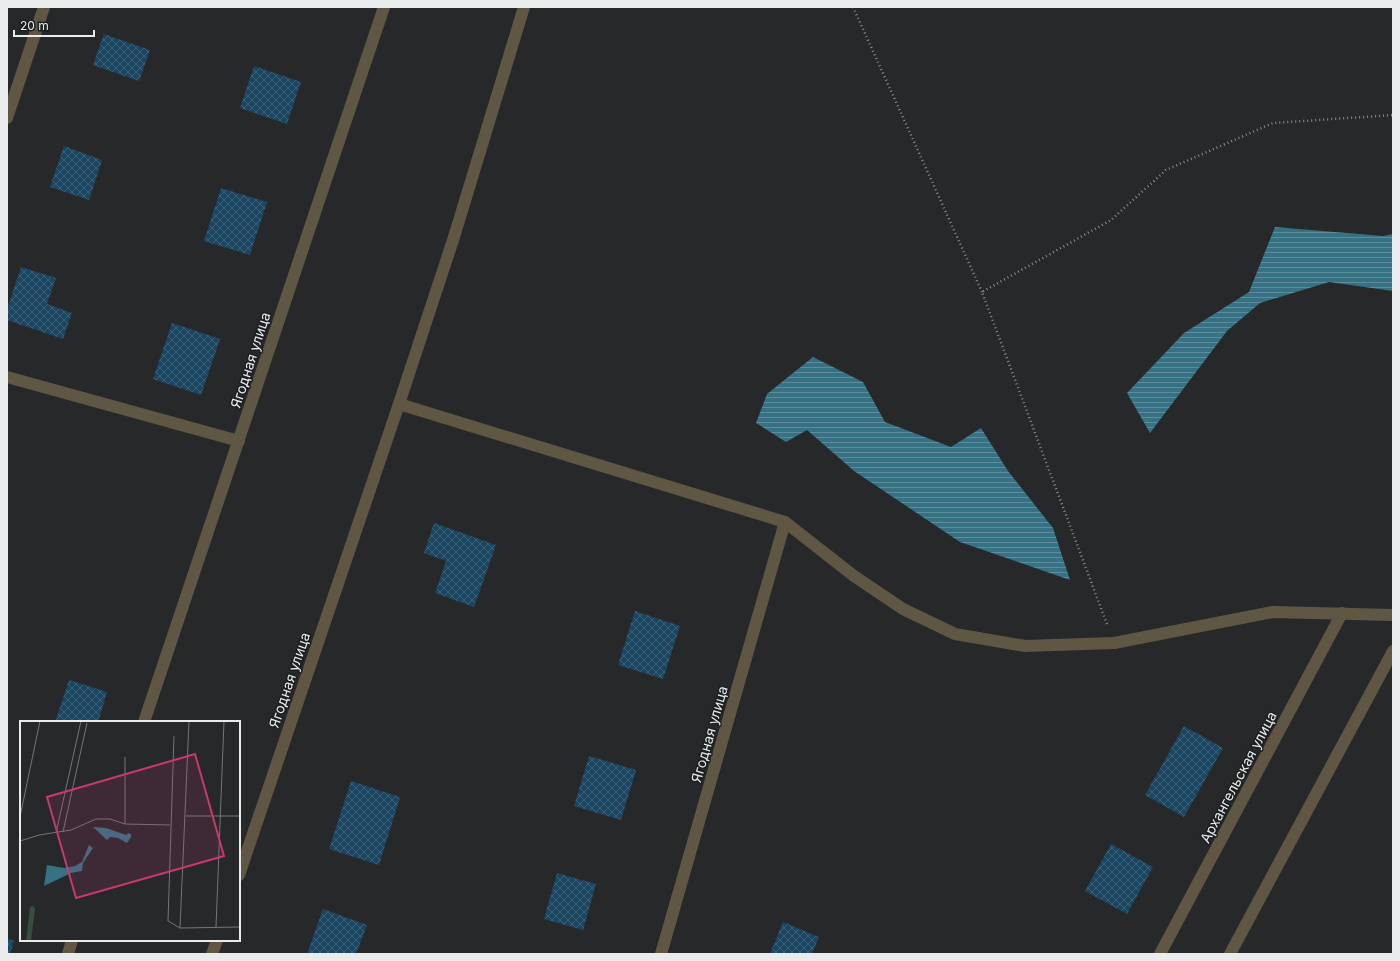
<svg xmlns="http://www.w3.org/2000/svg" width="1400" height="961" viewBox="0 0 1400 961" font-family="Inter,sans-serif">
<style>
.water{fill:url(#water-rules)}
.building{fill:url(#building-cross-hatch)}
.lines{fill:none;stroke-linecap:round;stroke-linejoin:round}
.path{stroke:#8b8c8e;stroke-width:2.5;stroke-dasharray:1 3;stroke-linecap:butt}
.minor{stroke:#5f5744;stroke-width:12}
.labels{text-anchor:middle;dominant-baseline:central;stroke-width:3;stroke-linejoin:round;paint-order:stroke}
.street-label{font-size:14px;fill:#eaebec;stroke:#1c1f20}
.inset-road{fill:none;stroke:#747678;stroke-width:1}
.view{fill:#c83871;fill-opacity:0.15;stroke:#c83871;stroke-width:2}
.inset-edge{fill:none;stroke:#eaebec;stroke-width:2}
</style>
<defs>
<pattern id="water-rules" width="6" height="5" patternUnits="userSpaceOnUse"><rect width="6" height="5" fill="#367284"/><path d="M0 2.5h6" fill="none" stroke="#5d8d9b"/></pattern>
<pattern id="building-cross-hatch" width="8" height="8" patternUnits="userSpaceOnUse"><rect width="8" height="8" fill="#1b4662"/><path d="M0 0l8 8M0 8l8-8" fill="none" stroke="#3c6179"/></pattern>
</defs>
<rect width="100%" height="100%" fill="#26282a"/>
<g class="water">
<path d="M1275,227L1383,236L1393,234V291L1329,282L1260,303L1227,331L1150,433L1127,393L1184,333L1249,292Z"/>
<path d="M813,357L863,382L885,422L951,447L981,428L1008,471L1053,528L1070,580L960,542L854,471L807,430L786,442L756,423L767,394Z"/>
</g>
<g class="building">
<path d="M104,34L150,50L139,81L93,65Z"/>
<path d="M254,66L301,82L287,124L240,108Z"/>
<path d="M64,146L102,160L89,200L50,187Z"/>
<path d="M221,188L267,202L250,255L204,241Z"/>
<path d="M21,267L56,278L47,304L72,313L63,339L7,320V309Z"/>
<path d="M172,323L220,339L201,395L153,379Z"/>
<path d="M434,523L496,545L474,607L435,593L446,561L424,553Z"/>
<path d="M635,611L680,626L663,679L618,665Z"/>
<path d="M69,680L107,692L98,722H55Z"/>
<path d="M1184,726L1223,748L1184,817L1145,795Z"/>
<path d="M589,756L636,770L621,820L574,806Z"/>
<path d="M351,781L400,797L379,865L329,849Z"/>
<path d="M1111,844L1153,867L1127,914L1085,891Z"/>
<path d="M557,873L596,884L583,930L544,919Z"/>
<path d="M323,909L367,925L356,954H307Z"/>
<path d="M783,922L819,937L812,954H770Z"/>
<path d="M7,938L14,941L10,954H7Z"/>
</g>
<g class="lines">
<g class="path">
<path d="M853,7L982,292"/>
<path d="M1107,624L982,292L1111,220L1166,170L1273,123L1393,115"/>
</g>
<g class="minor">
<path d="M7,118L44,7"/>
<path d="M7,377L239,441"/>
<path d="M399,404L785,522L854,576L903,609L955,634L1025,646L1114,643L1273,612L1393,615"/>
<path d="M144,722L384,7"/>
<path d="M239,875L399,404L454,237L524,7"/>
<path d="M68,954L72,940"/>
<path d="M212,954L217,940"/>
<path d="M661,954L785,522"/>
<path d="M1160,954L1342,613"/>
<path d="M1230,954L1393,651"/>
</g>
</g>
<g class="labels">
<g class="street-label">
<text transform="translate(250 360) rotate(-72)">Ягодная улица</text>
<text transform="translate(289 680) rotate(-71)">Ягодная улица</text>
<text transform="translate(709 734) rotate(-74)">Ягодная улица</text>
<text transform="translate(1238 777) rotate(-62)">Архангельская улица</text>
</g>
</g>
<g transform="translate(20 721)">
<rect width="220" height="220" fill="#26282a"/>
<path d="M13,185L15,188L11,220H6L10,186Z" fill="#344e3f"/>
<path d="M73,106L86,107L106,114L108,112L111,113V116L107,122L98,117L90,116L87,119ZM69,124L73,127L63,142L62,150L51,152L24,165L27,144L44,147L55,145L62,141Z" fill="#367284"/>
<path class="inset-road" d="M154,15L148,200L160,207L220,206M105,36V103M166,95H220M0,96L20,0M43,111L67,2M36,112L61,0M0,120L19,114L51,109L76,98H90L105,103L150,104M196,206L204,0M160,207L169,0"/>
<path class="view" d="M175,33L204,135L56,177L27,76Z"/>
<rect width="220" height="220" class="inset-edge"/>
</g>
<rect width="1400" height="961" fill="none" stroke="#eaebec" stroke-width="16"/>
<path d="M14 30v6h80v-6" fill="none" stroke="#eaebec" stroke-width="2"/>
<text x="20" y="30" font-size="12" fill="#eaebec" stroke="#1c1f20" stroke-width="3" paint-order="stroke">20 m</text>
</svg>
